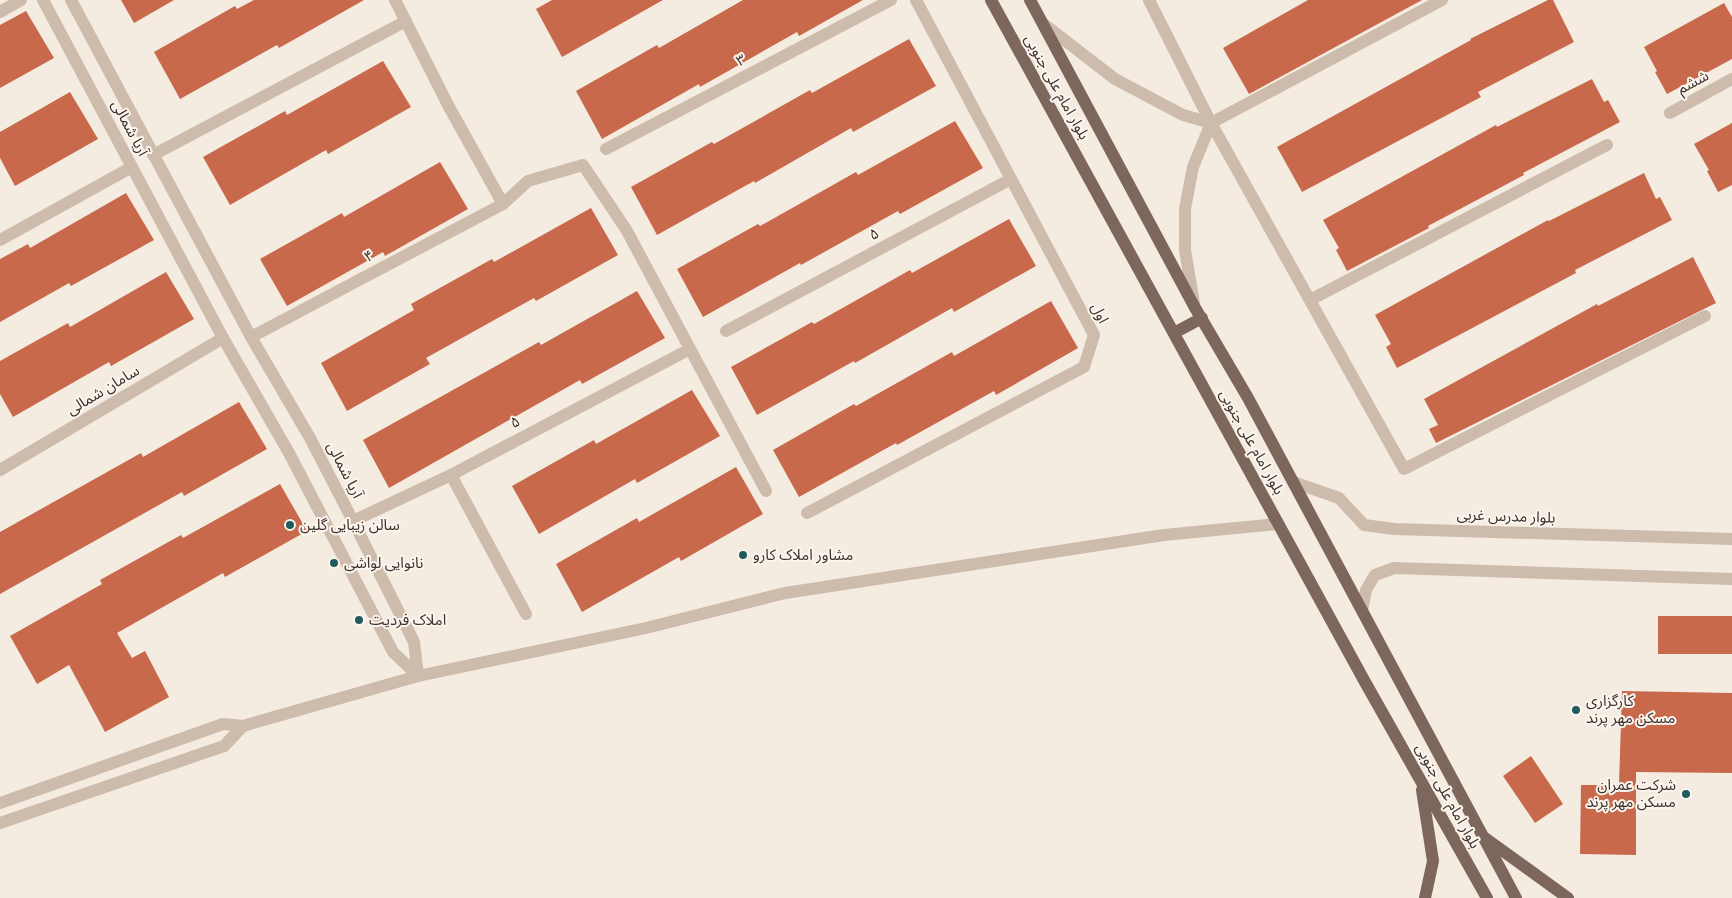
<svg xmlns="http://www.w3.org/2000/svg" width="1732" height="898" viewBox="0 0 1732 898" font-family="'Roboto Condensed','Noto Sans Arabic',sans-serif">
<style>
.building{fill:#c8694b}
.lines{fill:none;stroke-linecap:round;stroke-linejoin:round}
.minor{stroke:#cdbbac;stroke-width:12}
.major{stroke:#7d675c;stroke-width:12}
.poi-dot{fill:#1f5a5e;stroke:#fbf5ee;stroke-width:2}
.labels{text-anchor:middle;dominant-baseline:central;stroke-width:4;stroke-linejoin:round;paint-order:stroke}
.street-label{font-size:15px;fill:#3b302b;stroke:#fbf5ee}
.poi-label{font-size:15px;fill:#3b302b;stroke:#fbf5ee;text-anchor:start}
</style>
<rect width="100%" height="100%" fill="#f4ebe1"/>
<g class="building">
<path d="M121,0H174L134,23Z"/>
<path d="M254,0H364L279,48L277,45L180,99L154,52L235,6L237,9Z"/>
<path d="M552,0H663L562,57L536,9Z"/>
<path d="M743,0H863L799,36L797,32L700,87L699,84L602,139L576,91L657,45L659,48Z"/>
<path d="M1308,0H1422L1249,94L1223,48Z"/>
<path d="M1548,0H1553L1574,42L1478,92L1481,97L1302,192L1277,147L1471,40L1470,39Z"/>
<path d="M1724,3L1732,17V59L1667,94L1655,72L1657,71L1644,47Z"/>
<path d="M26,11L54,58L0,88V25Z"/>
<path d="M909,39L936,86L853,132L851,128L755,183L754,181L657,235L631,187L712,142L714,144L810,90L812,93Z"/>
<path d="M383,61L411,107L328,154L326,150L230,205L203,157L285,111L287,115Z"/>
<path d="M1592,79L1604,102L1608,100L1620,122L1523,173L1524,175L1428,226L1429,228L1347,271L1336,250L1339,248L1323,220L1496,125L1497,127Z"/>
<path d="M70,92L98,139L15,186L0,158V132Z"/>
<path d="M955,121L983,168L900,214L898,211L801,265L800,263L703,317L677,269L758,224L760,226L856,172L858,175Z"/>
<path d="M1732,123V185L1718,192L1707,171L1709,170L1694,144Z"/>
<path d="M440,162L468,209L385,256L383,252L287,306L260,259L342,213L344,217Z"/>
<path d="M1644,173L1656,199L1660,197L1672,220L1575,270L1576,273L1397,368L1386,347L1391,344L1375,315L1548,220L1549,221Z"/>
<path d="M126,193L154,240L71,286L69,283L0,322V259L28,244L30,248Z"/>
<path d="M591,208L618,255L536,301L534,298L426,358L430,364L347,411L321,363L414,310L411,304L492,259L494,262Z"/>
<path d="M1009,219L1036,266L954,312L952,308L855,363L854,361L757,415L731,367L812,322L814,324L910,270L912,273Z"/>
<path d="M1693,257L1716,303L1436,443L1429,429L1438,425L1424,399L1597,304L1598,306Z"/>
<path d="M166,272L194,319L111,366L109,362L13,417L0,394V361L68,323L70,327Z"/>
<path d="M637,291L665,338L582,384L580,380L389,488L363,440L539,342L541,345Z"/>
<path d="M1051,301L1078,348L996,395L994,391L897,445L896,443L799,497L773,450L854,404L856,406L952,352L954,356Z"/>
<path d="M692,390L720,436L637,483L635,479L539,534L512,486L594,440L596,444Z"/>
<path d="M239,402L267,449L184,496L182,492L0,594V532L141,453L143,457Z"/>
<path d="M736,467L763,514L681,561L679,557L582,612L556,564L637,518L639,522Z"/>
<path d="M280,484L307,531L225,577L223,573L117,633L132,658L145,651L169,697L105,732L69,665L37,684L10,636L102,584L100,580L181,535L183,538Z"/>
<rect x="1658" y="616" width="74" height="38"/>
<path d="M1622,691L1732,693V773L1636,772V855L1580,854L1581,785H1619Z"/>
<path d="M1531,756L1563,804L1535,823L1503,776Z"/>
</g>
<g class="lines">
<g class="minor">
<path d="M43,0L223,338L289,453L393,652L418,676"/>
<path d="M71,0L251,337L310,438L353,521L414,642L418,676"/>
<path d="M395,0L448,105L503,204L528,181L583,165L627,231L766,491"/>
<path d="M1149,0L1211,123L1404,469L1705,316"/>
<path d="M0,12L21,0"/>
<path d="M1045,25L1115,79L1183,115L1211,123"/>
<path d="M1670,113L1732,79"/>
<path d="M606,149L891,0"/>
<path d="M153,155L406,21"/>
<path d="M0,240L132,167"/>
<path d="M1310,300L1607,145"/>
<path d="M1194,303L1185,250V209L1193,167L1211,123L1442,0"/>
<path d="M726,331L1011,179"/>
<path d="M251,337L503,204"/>
<path d="M0,470L223,338"/>
<path d="M451,475L526,614"/>
<path d="M1293,482L1339,498L1364,525L1394,529L1732,539"/>
<path d="M807,513L1084,367L1094,335L916,0"/>
<path d="M353,521L451,475L690,349"/>
<path d="M1362,611L1366,590L1375,575L1394,568L1732,579"/>
<path d="M0,803L223,724L243,726L418,676L646,628L785,593L1164,535L1278,524"/>
<path d="M0,823L224,746L243,726"/>
</g>
<g class="major">
<path d="M991,0L1365,682L1487,898"/>
<path d="M1030,0L1194,306L1248,398L1516,898"/>
<path d="M1174,333L1202,318"/>
<path d="M1422,790L1433,861L1425,898"/>
<path d="M1485,838L1568,898"/>
</g>
</g>
<g class="poi-dot">
<circle cx="290" cy="525" r="5"/>
<circle cx="743" cy="555" r="5"/>
<circle cx="334" cy="563" r="5"/>
<circle cx="359" cy="620" r="5"/>
<circle cx="1576" cy="710" r="5"/>
<circle cx="1686" cy="794" r="5"/>
</g>
<g class="labels">
<g class="street-label">
<text transform="translate(741 60) rotate(-28)">۳</text>
<text transform="translate(1693 82) rotate(-28)">ششم</text>
<text transform="translate(1057 87) rotate(61)">بلوار امام علی جنوبی</text>
<text transform="translate(130 128) rotate(62)">آریا شمالی</text>
<text transform="translate(874 234) rotate(-28)">۵</text>
<text transform="translate(369 256) rotate(-28)">۴</text>
<text transform="translate(1100 313) rotate(64)">اول</text>
<text transform="translate(103 390) rotate(-31)">سامان شمالی</text>
<text transform="translate(515 422) rotate(-28)">۵</text>
<text transform="translate(1252 442) rotate(61)">بلوار امام علی جنوبی</text>
<text transform="translate(345 470) rotate(63)">آریا شمالی</text>
<text transform="translate(1506 516) rotate(2)">بلوار مدرس غربی</text>
<text transform="translate(1448 796) rotate(61)">بلوار امام علی جنوبی</text>
</g>
<g class="poi-label">
<text x="300" y="525">سالن زیبایی گلین</text>
<text x="753" y="555">مشاور املاک کارو</text>
<text x="344" y="563">نانوایی لواشی</text>
<text x="369" y="620">املاک فردیت</text>
<text x="1586" y="701">کارگزاری<tspan x="1586" dy="17">مسکن مهر پرند</tspan></text>
<text x="1676" y="785" text-anchor="end">شرکت عمران<tspan x="1676" dy="17">مسکن مهر پرند</tspan></text>
</g>
</g>
</svg>
